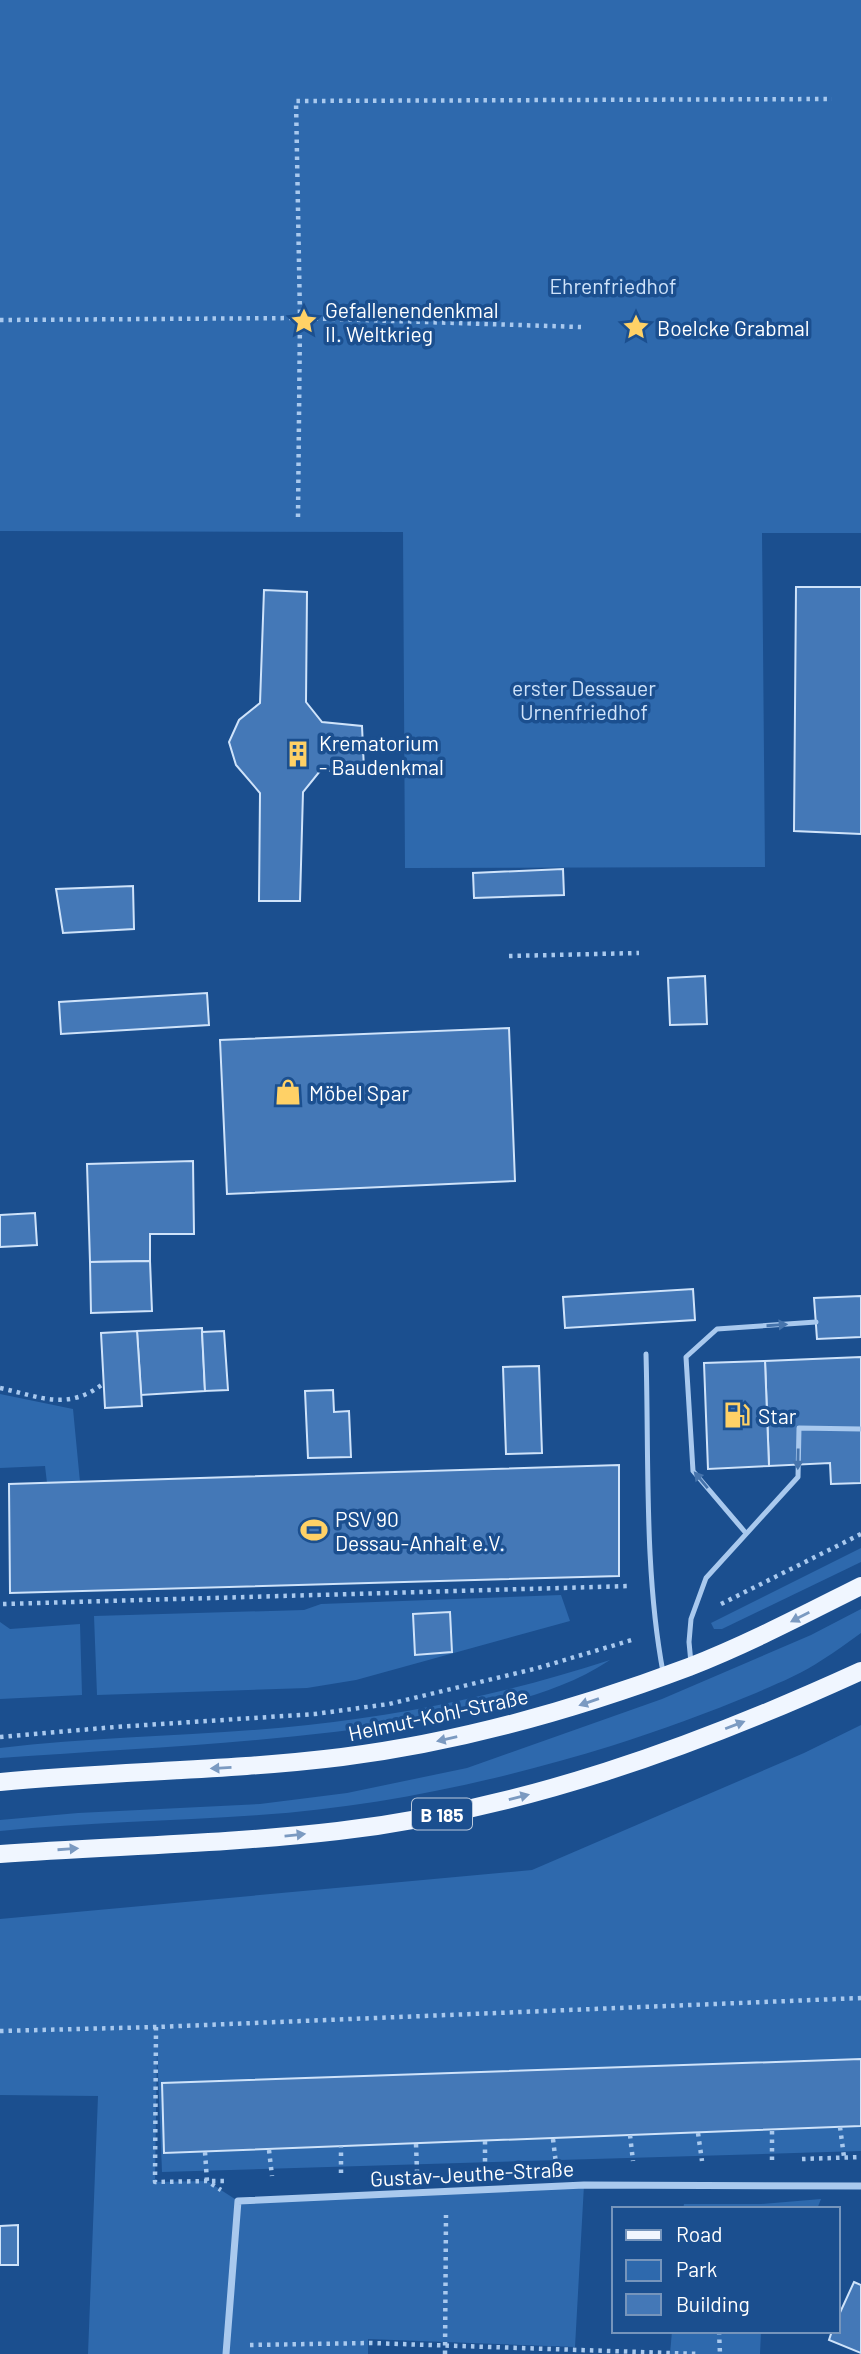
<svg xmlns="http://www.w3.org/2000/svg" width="861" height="2354" viewBox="0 0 861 2354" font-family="Barlow,sans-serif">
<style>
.green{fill:#2e69ad}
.building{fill:#4478b7;stroke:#cfe3fa;stroke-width:2}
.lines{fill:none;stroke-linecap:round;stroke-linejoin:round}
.path{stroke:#a9c9ee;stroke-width:4.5;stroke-dasharray:3.5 5;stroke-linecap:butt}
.lane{stroke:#a9c9ee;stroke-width:5}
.street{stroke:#a9c9ee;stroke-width:7}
.primary{stroke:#f0f6ff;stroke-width:18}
.oneway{fill:#4674ac}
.oneway2{fill:#7b9ac1}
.labels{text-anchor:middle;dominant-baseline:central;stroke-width:7;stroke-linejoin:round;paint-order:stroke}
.shield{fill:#1b4f8f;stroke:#bbcadd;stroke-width:2}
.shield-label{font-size:19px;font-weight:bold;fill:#fff}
.park-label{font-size:21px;fill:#cfe3fa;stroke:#1b4f8f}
.poi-label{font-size:21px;fill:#fff;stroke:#1b4f8f;text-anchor:start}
.street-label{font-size:21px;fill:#fff;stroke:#1b4f8f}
</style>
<rect width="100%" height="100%" fill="#1b4f8f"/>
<g class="green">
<path d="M0,0H861V533H762L765,867L405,868L403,532L0,531Z"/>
<path d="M0,1394L73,1409L80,1482L47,1483L45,1466L0,1468Z"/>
<path d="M861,1548V1562L722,1629H714L711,1623Z"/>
<path d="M561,1595L570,1621L356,1680L307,1688L97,1695L94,1616L304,1610L321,1604Z"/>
<path d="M861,1609V1633C848,1642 835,1652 822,1660C802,1674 778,1683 756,1693C708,1713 661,1730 611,1746C497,1781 379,1807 259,1815C173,1821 86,1822 0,1831V1820L78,1813L260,1804L347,1793L467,1768L662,1699L811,1635Z"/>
<path d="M0,1622L10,1629L80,1624L82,1695L0,1699Z"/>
<path d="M610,1660C554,1697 484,1709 418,1720C280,1743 140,1748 0,1758V1748C102,1736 206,1736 308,1725C411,1714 511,1692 610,1660Z"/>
<path d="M861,1725V2151L162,2172L157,2048L155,2182L207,2181L238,2201L584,2185L575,2347L368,2339V2354H88L98,2096L0,2095V1919L532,1870L804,1753Z"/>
<path d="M821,2199L817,2209H683L684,2204H761Z"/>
<path d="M672,2331H761L760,2354H670Z"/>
</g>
<g class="building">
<path d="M796,587H861V834L794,831Z"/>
<path d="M264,590L307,592L306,702L322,722L362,726L364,769L320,771L303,792L300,901H259L260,793L236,765L229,742L239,720L260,703Z"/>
<path d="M563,869L564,895L474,898L473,873Z"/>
<path d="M133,886L134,929L63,933L56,889Z"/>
<path d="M705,976L707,1024L670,1025L668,978Z"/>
<path d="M207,993L209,1025L61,1034L59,1002Z"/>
<path d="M509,1028L515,1181L227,1194L220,1040Z"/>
<path d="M193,1161L194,1234H150V1261L90,1262L87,1164Z"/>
<path d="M35,1213L37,1245L0,1247V1215Z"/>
<path d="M150,1261L152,1311L91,1313L90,1262Z"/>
<path d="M693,1289L695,1320L565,1328L563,1297Z"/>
<path d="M861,1296V1337L817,1339L814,1298Z"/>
<path d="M202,1328L205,1391L141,1395L137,1331Z"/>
<path d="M137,1331L142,1406L105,1408L101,1333Z"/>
<path d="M224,1331L228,1390L205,1391L202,1332Z"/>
<path d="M861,1357V1483L831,1484L830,1463L769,1466L765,1361Z"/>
<path d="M765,1361L769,1466L708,1469L704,1363Z"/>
<path d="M539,1366L542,1453L506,1454L503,1367Z"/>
<path d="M333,1390L334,1412L349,1411L351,1457L308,1458L305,1391Z"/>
<path d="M619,1465V1576L10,1593L9,1484Z"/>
<path d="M450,1612L452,1652L415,1655L413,1614Z"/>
<path d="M861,2059V2126L164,2153L162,2083Z"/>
<path d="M18,2225V2265H0V2226Z"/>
<path d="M854,2282L861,2285V2353L829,2340L832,2331H838V2317Z"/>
</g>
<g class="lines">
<g class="path">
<path d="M0,320L300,318L581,327"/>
<path d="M298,517L300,318L296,101L832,99"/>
<path d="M509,956L639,953"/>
<path d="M0,1388C41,1397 67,1411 103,1384"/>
<path d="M3,1604L630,1586"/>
<path d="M721,1604L861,1534"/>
<path d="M0,1737L115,1727L315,1714L389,1704L538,1668L635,1639"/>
<path d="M156,2027L155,2182L207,2181L221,2190"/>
<path d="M0,2031L156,2027L861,1998"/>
<path d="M840,2127L844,2157"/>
<path d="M698,2133L702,2161"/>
<path d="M630,2135L633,2161"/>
<path d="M553,2139L556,2164"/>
<path d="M485,2141V2168"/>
<path d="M416,2144L417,2171"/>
<path d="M269,2150L272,2176"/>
<path d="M205,2152L207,2181H224"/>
<path d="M802,2159L861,2157"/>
<path d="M772,2160V2130"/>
<path d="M341,2173V2146"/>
<path d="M719,2331L720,2354"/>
<path d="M250,2345L370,2343L700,2354"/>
<path d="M445,2354L446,2215"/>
</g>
<g class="lane">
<path d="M646,1354C649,1457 644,1571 663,1672"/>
<path d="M745,1532L693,1471L686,1357L717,1329L816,1322"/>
<path d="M691,1663L689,1642L691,1619L706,1578L798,1477L799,1428L861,1429"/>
</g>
<path class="street" d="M226,2354L238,2201L584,2185L861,2186"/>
<g class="primary">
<path d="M0,1782C114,1771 229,1771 342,1757C461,1742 577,1709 689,1667C748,1644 805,1614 861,1586"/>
<path d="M0,1854C112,1846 226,1844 338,1831C521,1810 695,1747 861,1671"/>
</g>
</g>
<defs><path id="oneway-solid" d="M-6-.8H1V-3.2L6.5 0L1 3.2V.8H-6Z" transform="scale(1.75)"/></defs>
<g class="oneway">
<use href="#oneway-solid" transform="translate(777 1325) rotate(-4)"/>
<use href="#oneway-solid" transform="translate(798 1459) rotate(91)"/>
<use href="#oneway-solid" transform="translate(701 1480) rotate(-130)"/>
</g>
<g class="oneway2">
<use href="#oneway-solid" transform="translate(800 1617) rotate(153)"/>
<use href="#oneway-solid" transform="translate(589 1702) rotate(161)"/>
<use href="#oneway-solid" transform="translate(735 1725) rotate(-21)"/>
<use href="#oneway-solid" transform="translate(447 1739) rotate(167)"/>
<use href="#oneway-solid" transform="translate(221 1768) rotate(177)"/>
<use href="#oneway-solid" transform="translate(519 1797) rotate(-14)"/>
<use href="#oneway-solid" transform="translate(295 1835) rotate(-6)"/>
<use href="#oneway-solid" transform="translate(68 1849) rotate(-4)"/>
</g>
<defs>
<g id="sight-bare" transform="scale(2.1)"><path d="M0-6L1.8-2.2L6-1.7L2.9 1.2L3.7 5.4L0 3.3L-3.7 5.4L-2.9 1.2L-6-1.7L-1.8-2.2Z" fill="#ffd166" stroke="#1b4f8f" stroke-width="2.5" paint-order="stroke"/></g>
<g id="building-bare" transform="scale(2.1)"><path d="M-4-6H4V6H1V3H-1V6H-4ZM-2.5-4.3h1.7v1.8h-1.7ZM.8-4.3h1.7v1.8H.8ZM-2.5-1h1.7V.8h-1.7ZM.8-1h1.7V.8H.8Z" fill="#ffd166" stroke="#1b4f8f" stroke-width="2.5" paint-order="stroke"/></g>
<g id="shop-bare" transform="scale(2.1)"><path d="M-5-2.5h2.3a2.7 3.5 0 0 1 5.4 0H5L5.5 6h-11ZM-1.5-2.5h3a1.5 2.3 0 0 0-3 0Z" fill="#ffd166" stroke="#1b4f8f" stroke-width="2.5" paint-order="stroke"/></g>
<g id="fuel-bare" transform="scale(2.1)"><path d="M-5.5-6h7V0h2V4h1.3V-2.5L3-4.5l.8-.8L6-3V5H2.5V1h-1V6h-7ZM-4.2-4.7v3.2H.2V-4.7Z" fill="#ffd166" stroke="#1b4f8f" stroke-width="2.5" paint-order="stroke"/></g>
<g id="stadium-bare" transform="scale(2.1)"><path d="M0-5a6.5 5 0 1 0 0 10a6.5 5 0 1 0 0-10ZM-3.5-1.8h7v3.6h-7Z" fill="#ffd166" stroke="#1b4f8f" stroke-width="2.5" paint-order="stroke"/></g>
</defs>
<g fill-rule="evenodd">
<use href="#sight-bare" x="304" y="321"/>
<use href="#sight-bare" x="636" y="327"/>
<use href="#building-bare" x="298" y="754"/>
<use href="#shop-bare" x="288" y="1092"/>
<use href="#fuel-bare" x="737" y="1415"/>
<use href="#stadium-bare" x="314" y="1530"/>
</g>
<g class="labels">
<rect class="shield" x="412" y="1798.5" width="60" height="31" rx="5"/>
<g class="shield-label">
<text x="442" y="1814">B 185</text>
</g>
<g class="park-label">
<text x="613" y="285">Ehrenfriedhof</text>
<text x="584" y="687">erster Dessauer<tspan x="584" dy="24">Urnenfriedhof</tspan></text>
</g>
<g class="poi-label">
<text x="325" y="309">Gefallenendenkmal<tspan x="325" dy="24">II. Weltkrieg</tspan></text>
<text x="657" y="327">Boelcke Grabmal</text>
<text x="319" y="742">Krematorium<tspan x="319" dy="24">- Baudenkmal</tspan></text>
<text x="309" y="1092">Möbel Spar</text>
<text x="758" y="1415">Star</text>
<text x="335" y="1518">PSV 90<tspan x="335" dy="24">Dessau-Anhalt e.V.</tspan></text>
</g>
<g class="street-label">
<text transform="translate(438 1714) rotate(-12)">Helmut-Kohl-Straße</text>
<text transform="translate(472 2173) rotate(-3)">Gustav-Jeuthe-Straße</text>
</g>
</g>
<rect x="612" y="2207" width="228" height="126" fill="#1b4f8f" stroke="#7695bc" stroke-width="2"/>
<rect x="626" y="2230" width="35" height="10" fill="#f0f6ff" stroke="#7695bc" stroke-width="2"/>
<text x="676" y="2242" font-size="21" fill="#ffffff">Road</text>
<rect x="626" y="2260" width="35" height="21" fill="#2e69ad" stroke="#7695bc" stroke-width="2"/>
<text x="676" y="2277" font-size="21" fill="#ffffff">Park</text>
<rect x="626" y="2294" width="35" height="21" fill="#4478b7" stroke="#7695bc" stroke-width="2"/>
<text x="676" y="2312" font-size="21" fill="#ffffff">Building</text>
</svg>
